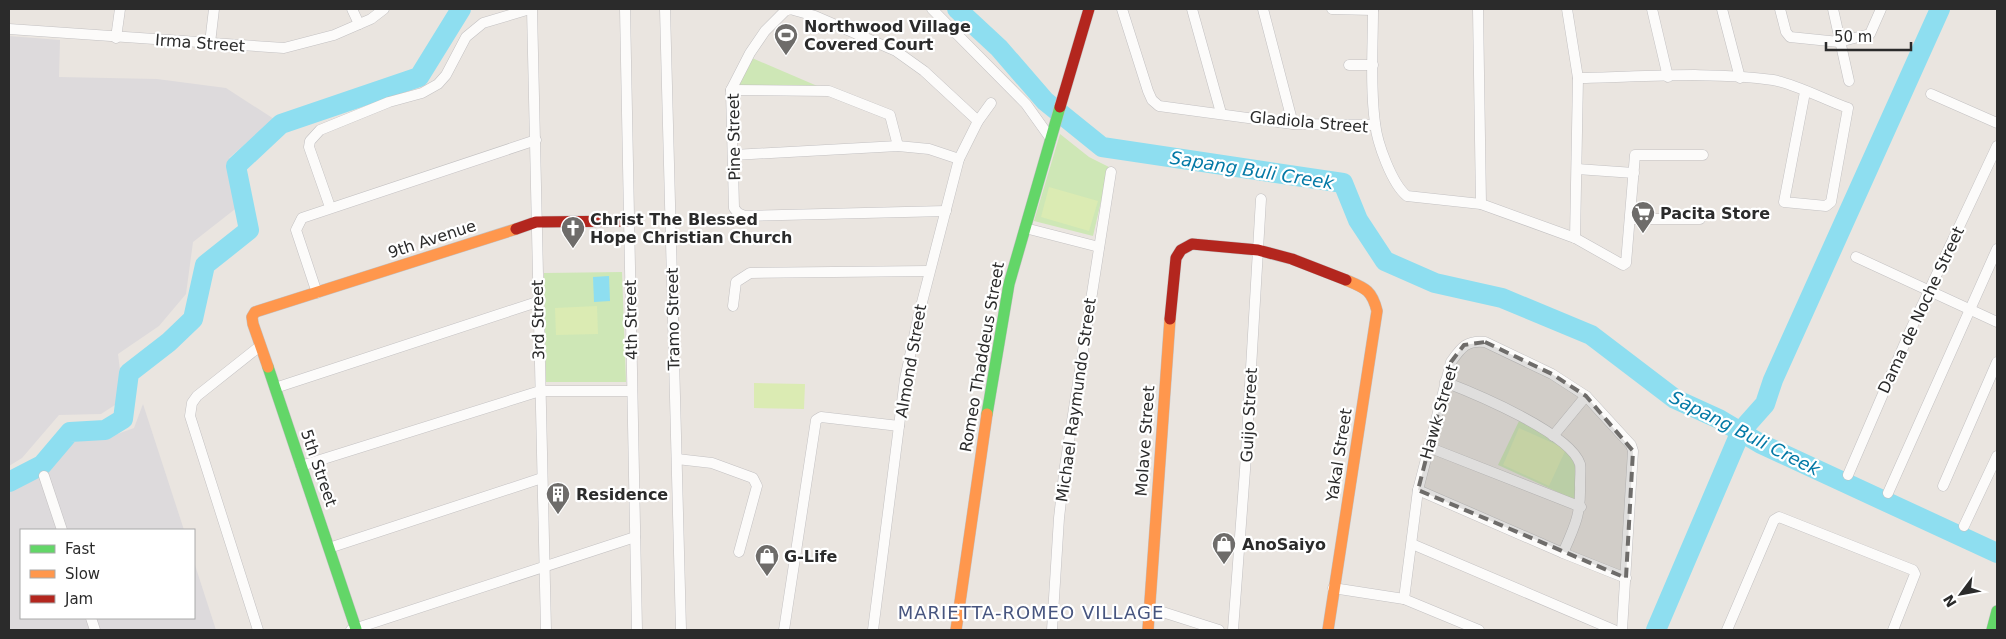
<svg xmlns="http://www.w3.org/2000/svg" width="2006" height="639" viewBox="0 0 2006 639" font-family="'DejaVu Sans',sans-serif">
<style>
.industrial{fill:#dddadc}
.green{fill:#cee7b6}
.pitch{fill:#dbebb3}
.water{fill:#8edef0}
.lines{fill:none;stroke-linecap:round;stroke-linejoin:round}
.river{stroke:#8edef0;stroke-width:20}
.street-casing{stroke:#c3c1c2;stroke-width:11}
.fast-casing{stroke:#c3c1c2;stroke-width:12}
.slow-casing{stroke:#c3c1c2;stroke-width:12}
.jam-casing{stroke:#c3c1c2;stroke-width:12}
.street{stroke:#fcfbfa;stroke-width:10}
.fast{stroke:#63d668;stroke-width:11}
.slow{stroke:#ff974d;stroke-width:11}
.jam{stroke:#b3261e;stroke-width:11}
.marked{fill:#6e6c6a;fill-opacity:0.2;stroke:#6e6c6a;stroke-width:4;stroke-dasharray:10 6;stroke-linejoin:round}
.labels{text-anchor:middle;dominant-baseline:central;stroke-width:4.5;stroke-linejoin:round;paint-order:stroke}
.poi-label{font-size:16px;font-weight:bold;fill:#2b2b2b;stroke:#fff;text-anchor:start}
.street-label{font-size:16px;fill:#2b2b2b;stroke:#fff}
.water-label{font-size:18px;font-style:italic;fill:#0379a6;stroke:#fff}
.neighbourhood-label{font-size:18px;letter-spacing:1px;fill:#47557f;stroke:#fff}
</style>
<rect width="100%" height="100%" fill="#eae5e0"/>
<g class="industrial">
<path d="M9,36L60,40L59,77L157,79L226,88L274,119L229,158L239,206L193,242L186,294L159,326L118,354L122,386L115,405L101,414L59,415L22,458L9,466Z"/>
<path d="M143,404L184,530H21V618H194V562L216,630H9V489L46,472L71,441L106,438L134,428Z"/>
</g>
<g class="green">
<path d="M752,58L822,88L736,85Z"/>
<path d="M1060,134L1089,157L1109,167L1093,236L1034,221Z"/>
<path d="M622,272L626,382H546L544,273Z"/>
<path d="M1519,421C1541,432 1568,441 1575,466C1578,476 1576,490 1577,501L1498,465Z"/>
</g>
<g class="pitch">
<path d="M1049,187L1098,201L1089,231L1041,217Z"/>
<path d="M597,306L598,334L556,335L555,308Z"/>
<path d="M754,383L805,384L804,409L754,408Z"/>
<path d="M1519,428L1566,449L1549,486L1503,465Z"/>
</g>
<path class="water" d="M609,276L610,301L594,302L593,277Z"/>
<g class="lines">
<g class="river">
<path d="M957,9L999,48L1045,101L1102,147L1343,183L1358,220L1385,261L1435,283L1502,298L1591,335L1675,399L1719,419L1761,444L1997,553"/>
<path d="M9,482L42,465L70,432L105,430L123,419L129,373L169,342L193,319L205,265L249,230L236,166L281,124L419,77L461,9"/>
<path d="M1656,630L1741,431L1765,404L1773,380L1940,9"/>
</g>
<g class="street-casing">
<g id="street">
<path d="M352,9L359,24"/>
<path d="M532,9L546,630"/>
<path d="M625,9L637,630"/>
<path d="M665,9L681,630"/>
<path d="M932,9L1026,104L1051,139"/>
<path d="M1122,9L1148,91L1152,100L1159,106L1293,124L1375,125"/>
<path d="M1192,9L1221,113"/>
<path d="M1263,9L1293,124"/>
<path d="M1332,9L1373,10"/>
<path d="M1373,9C1373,46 1370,86 1375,123C1377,143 1392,184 1407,196L1481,204L1575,238L1623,265L1626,263L1635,155H1703"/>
<path d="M1478,9L1481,204"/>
<path d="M1567,9L1578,78L1575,238"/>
<path d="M1652,9L1668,77"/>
<path d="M1722,9L1740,78"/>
<path d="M1780,9L1786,32L1790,37L1839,42L1870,34L1881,9"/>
<path d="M1833,9L1849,81"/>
<path d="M9,29L284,48L334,35L371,19L384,9"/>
<path d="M116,38L120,9"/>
<path d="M210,43L214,9"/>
<path d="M1349,65H1373"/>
<path d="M1578,78C1639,77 1713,71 1773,80C1796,84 1825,100 1848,108L1831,202L1826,206L1784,202L1805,92"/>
<path d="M731,90L829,91L890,115L898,146"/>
<path d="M1931,94L1997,123"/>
<path d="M734,155L898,146L929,149L959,159"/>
<path d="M1577,169L1634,173"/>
<path d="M330,207L309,147L310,141L320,130L389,102L422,93L438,84L446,75L466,37L483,23L530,9"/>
<path d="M946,211L745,216L738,213L734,208L731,90L750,53L765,31L785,11L790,9L815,16L896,51L924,71L978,121"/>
<path d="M1630,219H1700"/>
<path d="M1025,228L1099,247"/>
<path d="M1856,257L1997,322"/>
<path d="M317,293L296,230L302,218L536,140"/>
<path d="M733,306L736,282L750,273L929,271"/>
<path d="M1445,382C1476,394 1570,433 1580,464C1581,470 1580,478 1580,484C1581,514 1575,526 1563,553"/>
<path d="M275,388L537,302"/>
<path d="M1553,436L1586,396"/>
<path d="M1428,447L1581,507"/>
<path d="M677,459L712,463L753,478L757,486L739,552"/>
<path d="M301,466L540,391H632"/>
<path d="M1848,475L1911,329L1997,146"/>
<path d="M44,476L62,530"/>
<path d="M1943,486L1997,362"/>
<path d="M1418,490L1563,553L1626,578"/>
<path d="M1888,493L1997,249"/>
<path d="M1964,526L1997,456"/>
<path d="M1412,544L1614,630"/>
<path d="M329,548L542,478"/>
<path d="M1333,588L1404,599L1479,630"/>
<path d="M1404,599L1418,490L1451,362C1461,348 1466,340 1485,342L1552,374L1586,396L1631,445L1633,451L1622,630"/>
<path d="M1150,608L1219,630"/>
<path d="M91,618L95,630"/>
<path d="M258,630L190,416L192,403L197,396L260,346"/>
<path d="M351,630L635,537"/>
<path d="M784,630L816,420L821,417L899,426"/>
<path d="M873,630L905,379L919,314L959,159L978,121L991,103"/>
<path d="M1052,630L1059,518L1065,466L1111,172"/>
<path d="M1233,630L1245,470L1261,199"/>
<path d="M1727,630L1774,520L1779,517L1913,570L1915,574L1893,630"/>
</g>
</g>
<g class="fast-casing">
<g id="fast">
<path d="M268,367L356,629"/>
<path d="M987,414L1009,284L1060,107"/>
<path d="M1992,630L1997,611"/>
</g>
</g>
<g class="slow-casing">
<g id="slow">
<path d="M268,367L253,324L252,317L255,312L516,229"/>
<path d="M956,630L987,414"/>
<path d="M1148,630L1170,319"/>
<path d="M1328,630L1377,311C1372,290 1365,288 1346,280"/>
</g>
</g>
<g class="jam-casing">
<g id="jam">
<path d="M1060,107L1089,9"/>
<path d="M516,229L536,222L629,221"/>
<path d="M1170,319L1176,258L1181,250L1192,244L1258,250L1292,259L1346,280"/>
</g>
</g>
<use href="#street" class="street"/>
<use href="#fast" class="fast"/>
<use href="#slow" class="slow"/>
<use href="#jam" class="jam"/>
</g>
<path class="marked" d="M1485,342L1552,374L1586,396L1633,451L1626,578L1418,490L1451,362L1464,345Z"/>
<defs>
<g id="stadium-pin" transform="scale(1.25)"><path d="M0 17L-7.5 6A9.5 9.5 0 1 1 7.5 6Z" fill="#6e6c6a" stroke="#fff"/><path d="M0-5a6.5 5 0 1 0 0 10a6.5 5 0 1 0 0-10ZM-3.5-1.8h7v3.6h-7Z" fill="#fff"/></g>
<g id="supermarket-pin" transform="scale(1.25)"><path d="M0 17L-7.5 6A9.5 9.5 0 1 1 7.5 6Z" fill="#6e6c6a" stroke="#fff"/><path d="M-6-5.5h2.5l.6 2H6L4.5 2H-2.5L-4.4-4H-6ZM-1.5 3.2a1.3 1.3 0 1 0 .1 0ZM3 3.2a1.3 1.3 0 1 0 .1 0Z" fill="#fff"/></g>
<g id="church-pin" transform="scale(1.25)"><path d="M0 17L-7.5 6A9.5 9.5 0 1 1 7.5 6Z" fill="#6e6c6a" stroke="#fff"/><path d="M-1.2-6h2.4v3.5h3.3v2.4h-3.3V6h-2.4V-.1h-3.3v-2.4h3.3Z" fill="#fff"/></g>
<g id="building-pin" transform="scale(1.25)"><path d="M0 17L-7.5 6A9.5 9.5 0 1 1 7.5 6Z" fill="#6e6c6a" stroke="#fff"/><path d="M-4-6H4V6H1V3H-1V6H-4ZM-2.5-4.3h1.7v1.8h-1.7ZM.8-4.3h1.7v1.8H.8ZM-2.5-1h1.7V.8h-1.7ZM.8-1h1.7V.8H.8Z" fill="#fff"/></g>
<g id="shop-pin" transform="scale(1.25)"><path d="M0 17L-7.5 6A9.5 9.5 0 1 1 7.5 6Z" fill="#6e6c6a" stroke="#fff"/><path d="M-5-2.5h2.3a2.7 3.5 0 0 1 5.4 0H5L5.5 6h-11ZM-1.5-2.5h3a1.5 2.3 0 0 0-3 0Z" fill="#fff"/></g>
</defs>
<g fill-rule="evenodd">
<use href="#stadium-pin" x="786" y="35"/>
<use href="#supermarket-pin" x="1643" y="213"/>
<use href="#church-pin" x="573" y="228"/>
<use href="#building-pin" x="558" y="494"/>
<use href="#shop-pin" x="1224" y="544"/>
<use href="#shop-pin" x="767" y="556"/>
</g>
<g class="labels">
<g class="poi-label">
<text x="804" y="26">Northwood Village<tspan x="804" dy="18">Covered Court</tspan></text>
<text x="1660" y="213">Pacita Store</text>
<text x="590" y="219">Christ The Blessed<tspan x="590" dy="18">Hope Christian Church</tspan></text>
<text x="576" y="494">Residence</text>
<text x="1242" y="544">AnoSaiyo</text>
<text x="784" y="556">G-Life</text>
</g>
<g class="street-label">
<text transform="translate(200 43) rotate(4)">Irma Street</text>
<text transform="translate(1309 122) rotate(5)">Gladiola Street</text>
<text transform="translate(734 137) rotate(-91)">Pine Street</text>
<text transform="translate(432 239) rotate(-18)">9th Avenue</text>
<text transform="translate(1921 310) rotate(-65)">Dama de Noche Street</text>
<text transform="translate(673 319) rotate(-91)">Tramo Street</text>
<text transform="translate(538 320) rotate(-91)">3rd Street</text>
<text transform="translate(631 320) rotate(-91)">4th Street</text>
<text transform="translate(982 357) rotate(-80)">Romeo Thaddeus Street</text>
<text transform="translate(911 361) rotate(-80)">Almond Street</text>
<text transform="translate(1076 400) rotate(-82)">Michael Raymundo Street</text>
<text transform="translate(1439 412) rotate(-74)">Hawk Street</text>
<text transform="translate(1249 415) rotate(-87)">Guijo Street</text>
<text transform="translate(1145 441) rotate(-86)">Molave Street</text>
<text transform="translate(1339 455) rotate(-81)">Yakal Street</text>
<text transform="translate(319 468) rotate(71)">5th Street</text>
</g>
<g class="water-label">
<text transform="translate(1252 170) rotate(9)">Sapang Buli Creek</text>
<text transform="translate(1745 433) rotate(27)">Sapang Buli Creek</text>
</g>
<g class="neighbourhood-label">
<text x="1031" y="612">MARIETTA-ROMEO VILLAGE</text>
</g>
</g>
<rect width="2006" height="639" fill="none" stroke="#2b2b2b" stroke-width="20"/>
<rect x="20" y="529" width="175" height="90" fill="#ffffff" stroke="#aaaaaa"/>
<rect x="30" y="545" width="25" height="8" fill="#63d668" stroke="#aaaaaa"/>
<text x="65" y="554" font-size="15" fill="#2b2b2b">Fast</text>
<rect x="30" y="570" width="25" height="8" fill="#ff974d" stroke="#aaaaaa"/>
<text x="65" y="579" font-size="15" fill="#2b2b2b">Slow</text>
<rect x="30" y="595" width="25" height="8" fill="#b3261e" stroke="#aaaaaa"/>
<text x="65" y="604" font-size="15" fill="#2b2b2b">Jam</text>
<g transform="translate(1961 594) rotate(238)" stroke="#ffffff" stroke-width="4" paint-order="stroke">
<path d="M0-4L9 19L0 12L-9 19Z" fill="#2b2b2b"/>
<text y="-8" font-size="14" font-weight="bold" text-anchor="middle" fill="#2b2b2b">N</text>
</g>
<path d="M1826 42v8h85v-8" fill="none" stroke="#2b2b2b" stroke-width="2.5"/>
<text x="1834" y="42" font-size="15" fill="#2b2b2b" stroke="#ffffff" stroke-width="4" paint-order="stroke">50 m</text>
</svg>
